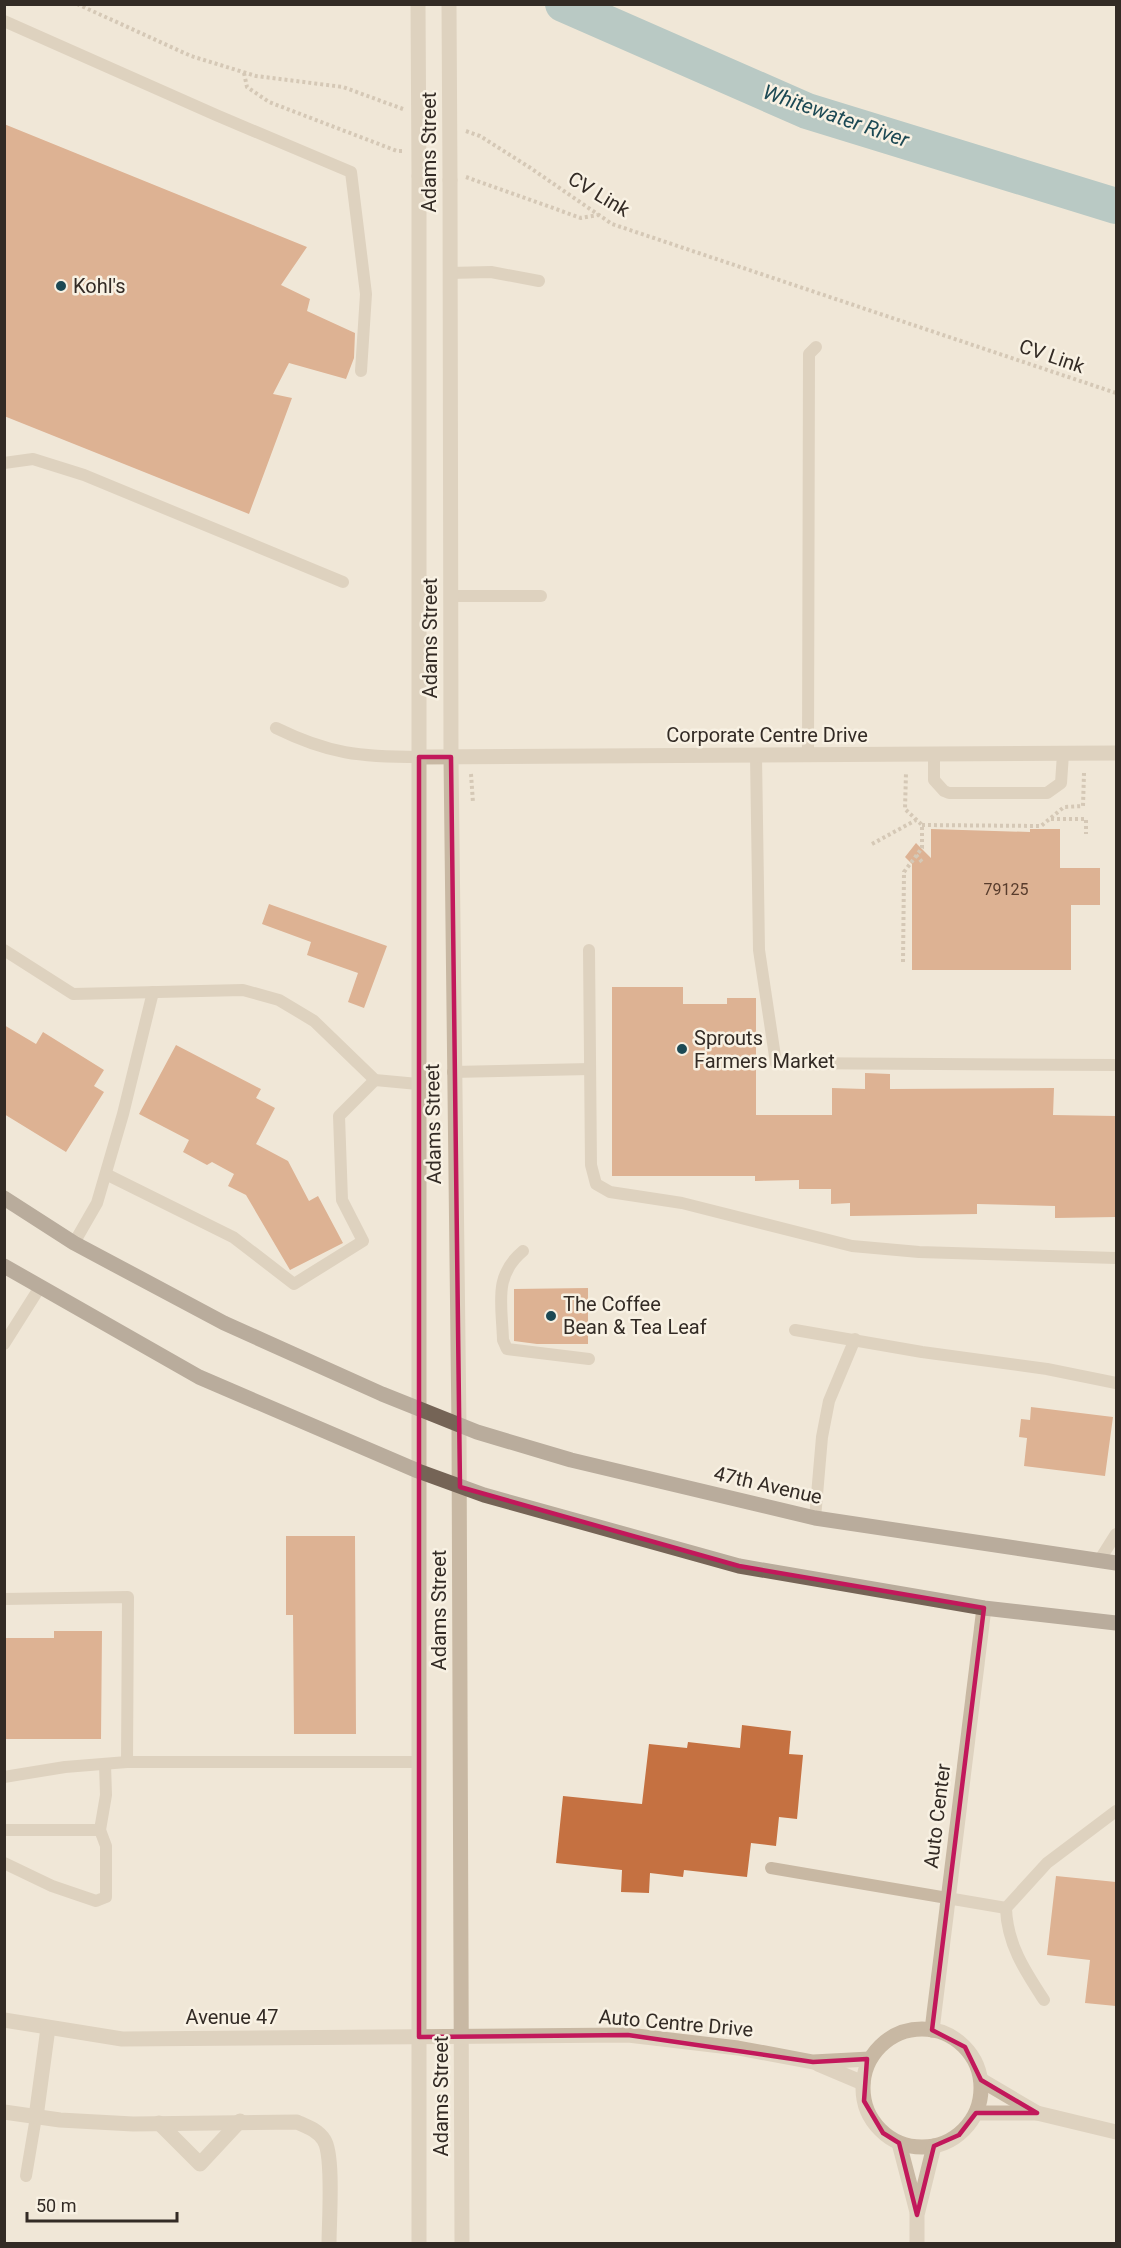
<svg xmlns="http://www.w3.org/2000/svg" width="1121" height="2248" viewBox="0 0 1121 2248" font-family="Roboto,sans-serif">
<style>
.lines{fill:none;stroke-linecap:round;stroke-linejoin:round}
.river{stroke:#76a4ad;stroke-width:36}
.building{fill:#c57141}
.path{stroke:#b3a38e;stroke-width:4;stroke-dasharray:3 3;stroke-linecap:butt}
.service{stroke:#c8b8a3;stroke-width:12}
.minor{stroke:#c8b8a3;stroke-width:15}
.tertiary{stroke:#c8b8a3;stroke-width:15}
.primary{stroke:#756456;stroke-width:15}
.tertiary-bridge{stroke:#c8b8a3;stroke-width:15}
.marked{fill:none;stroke:#c2185b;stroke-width:4.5;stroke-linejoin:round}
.poi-dot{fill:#1c4954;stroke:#f8f1e3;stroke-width:2}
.labels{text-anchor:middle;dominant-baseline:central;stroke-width:5;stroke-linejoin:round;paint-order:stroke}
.number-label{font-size:16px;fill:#583c2c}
.street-label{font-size:20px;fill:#332b25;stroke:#f8f1e3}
.poi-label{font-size:20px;fill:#332b25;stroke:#f8f1e3;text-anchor:start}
.water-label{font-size:21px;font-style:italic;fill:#1c4954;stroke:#f8f1e3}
</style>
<rect width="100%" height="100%" fill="#f0e7d7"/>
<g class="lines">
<path class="river" d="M563,4L807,111L1116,206"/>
</g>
<g class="building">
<path d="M4,124L307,247L281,285L310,299L307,311L355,333L354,358L346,379L289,363L273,394L292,398L249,514L4,416Z"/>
<path d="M931,829L1030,832V829H1060V868H1100V905H1071V970H912V864L905,857L916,843L931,858Z"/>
<path d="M269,904L387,946L364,1008L348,1002L358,973L307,955L311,942L262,924Z"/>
<path d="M612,987H683V1004H727V998H756V1115H832V1088L865,1089V1073L890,1074V1089L1054,1088L1053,1115L1116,1116V1217L1055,1218V1206L977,1204V1214L850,1216V1203L831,1204V1189H799V1180L755,1181V1176H612Z"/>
<path d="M4,1025L36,1044L43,1032L104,1070L94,1086L104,1092L66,1152L4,1114Z"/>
<path d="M176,1045L261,1089L256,1098L275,1108L256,1144L288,1161L309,1201L318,1196L343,1243L290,1270L246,1195L228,1186L234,1174L212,1162L207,1165L183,1152L189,1140L139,1114Z"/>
<path d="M588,1288V1344H537L514,1341V1289Z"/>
<path d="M1031,1407L1113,1417L1105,1476L1024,1466L1027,1438L1019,1437L1021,1419L1030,1420Z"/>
<path d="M286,1536H355L356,1734H294L293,1615H286Z"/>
<path d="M54,1631H102L101,1739H4V1638H54Z"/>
<path d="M742,1725L791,1731L789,1754L803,1755L797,1819L779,1817L776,1846L751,1843L747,1877L684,1870L683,1877L650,1873L649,1893L621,1892L622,1870L556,1863L563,1796L642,1804L649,1744L687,1748L688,1742L740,1748Z"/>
<path d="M1056,1876L1116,1882V2006L1085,2003L1090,1960L1047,1955Z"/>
</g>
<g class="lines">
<g class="path">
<path d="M77,4L191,56L256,76L343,87L403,109"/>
<path d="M244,73L247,87L269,102L397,151H403"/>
<path d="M466,131L480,136L529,167L612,224L1116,393"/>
<path d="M466,177L581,218L598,215"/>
<path d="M471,774L473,803"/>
<path d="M1051,819H1086V834"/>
<path d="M922,825L1041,826L1064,807L1083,806L1084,773"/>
<path d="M872,844L916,820"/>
<path d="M916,855L922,862"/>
<path d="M903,962L904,872L922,848V825L905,809L906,773"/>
</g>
<g class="service">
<path d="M4,21L216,115L351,172L366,294L361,371"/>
<path d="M449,273L491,272L539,281"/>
<path d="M4,463L33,459L84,475L343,582"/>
<path d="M451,596H541"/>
<path d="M276,728C329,754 360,757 419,757"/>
<path d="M934,754V780L944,791L949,793H1047L1061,783L1063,754"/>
<path d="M808,755L809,354L816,347"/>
<path d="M756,756L759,950L776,1063L1116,1065"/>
<path d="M4,950L73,994L243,990L279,1000L314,1021L375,1080L418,1084"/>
<path d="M589,950L591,1165L596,1184L610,1192L682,1203L852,1246L919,1252L1116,1258"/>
<path d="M453,1072L590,1069"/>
<path d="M106,1174L233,1237L294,1284L363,1241L342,1200L339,1116L375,1080"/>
<path d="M74,1243L97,1203L123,1114L153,992"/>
<path d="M523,1251C493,1276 502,1304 503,1340L507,1349L589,1359"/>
<path d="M795,1330L922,1352L1047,1369L1116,1383"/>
<path d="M4,1344L40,1287"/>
<path d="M815,1518L822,1437L829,1401L855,1339"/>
<path d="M1099,1561L1116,1534"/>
<path d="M4,1599L128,1597L127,1762L65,1767L4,1777"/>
<path d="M127,1762H419"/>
<path d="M4,1830H100L106,1846V1897L96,1901L52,1886L4,1863"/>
<path d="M100,1830L106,1795L105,1764"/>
<path d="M771,1868L1006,1908"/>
<path d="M1044,2000C1025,1971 1007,1944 1006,1908L1047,1863L1116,1811"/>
<path d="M26,2176L36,2117"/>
</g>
<g class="minor">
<path d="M419,757L1116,753"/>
<path d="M4,2020L122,2039L628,2035L738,2048L813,2062L870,2059"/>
<circle cx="922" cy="2088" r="59"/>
<path d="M932,2030L984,1608"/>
<path d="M818,2064L863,2083"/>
<path d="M981,2080L1037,2113"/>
<path d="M4,2112L60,2120L133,2124L297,2122C306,2126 318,2130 324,2140C334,2155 329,2222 329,2244"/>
<path d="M976,2113H1037L1116,2132"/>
<path d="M36,2117L48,2028"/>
<path d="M159,2123L200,2164L240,2121"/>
<path d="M899,2143L917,2212"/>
<path d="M917,2244V2215L934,2146"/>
</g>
<g class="tertiary">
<path d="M450,180L451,757L459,1426L462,2244"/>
<path d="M419,2244V176"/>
</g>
<g class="primary">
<path d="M4,1198L74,1243L224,1323L382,1394L477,1432L571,1460L815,1518L1116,1563"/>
<path d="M4,1266L199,1377L418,1471L484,1495L739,1566L984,1608L1116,1623"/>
</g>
<g class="tertiary-bridge">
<path d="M418,4L419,176"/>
<path d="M449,4L450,180"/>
</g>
</g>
<path d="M0 0H1121V2248H0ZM419,757H451L460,1487L739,1566L984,1608L932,2030L965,2047L981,2080L1037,2113H976L959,2135L934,2146L917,2215L899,2143L883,2133L864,2101L867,2059L813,2062L628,2035L419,2037Z" fill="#f0e7d7" fill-opacity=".55" fill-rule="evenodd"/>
<path class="marked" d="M419,757H451L460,1487L739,1566L984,1608L932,2030L965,2047L981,2080L1037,2113H976L959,2135L934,2146L917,2215L899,2143L883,2133L864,2101L867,2059L813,2062L628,2035L419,2037Z"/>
<g class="poi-dot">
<circle cx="61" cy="286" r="6"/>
<circle cx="682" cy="1049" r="6"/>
<circle cx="551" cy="1316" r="6"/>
</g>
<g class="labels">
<g class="number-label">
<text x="1006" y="889">79125</text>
</g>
<g class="street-label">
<text transform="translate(429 152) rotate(-90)">Adams Street</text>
<text transform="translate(599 194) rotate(31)">CV Link</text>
<text transform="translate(1052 356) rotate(19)">CV Link</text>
<text transform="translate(430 638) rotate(-90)">Adams Street</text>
<text x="767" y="735">Corporate Centre Drive</text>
<text transform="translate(433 1124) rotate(-91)">Adams Street</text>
<text transform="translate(768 1485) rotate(13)">47th Avenue</text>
<text transform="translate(439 1610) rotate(-90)">Adams Street</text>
<text transform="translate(937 1816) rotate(-83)">Auto Center</text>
<text x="232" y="2017">Avenue 47</text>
<text transform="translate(676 2023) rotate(5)">Auto Centre Drive</text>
<text transform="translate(441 2096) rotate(-90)">Adams Street</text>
</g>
<g class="poi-label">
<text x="73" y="286">Kohl's</text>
<text x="694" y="1038">Sprouts<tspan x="694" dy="23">Farmers Market</tspan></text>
<text x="563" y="1304">The Coffee<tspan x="563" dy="23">Bean &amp; Tea Leaf</tspan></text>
</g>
<g class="water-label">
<text transform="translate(836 116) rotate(19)">Whitewater River</text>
</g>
</g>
<rect width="1121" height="2248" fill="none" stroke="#332b25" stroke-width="12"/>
<path d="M27 2212v9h150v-9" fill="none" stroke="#332b25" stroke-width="3"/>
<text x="36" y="2212" font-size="18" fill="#332b25" stroke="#f8f1e3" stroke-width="4.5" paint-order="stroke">50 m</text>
</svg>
